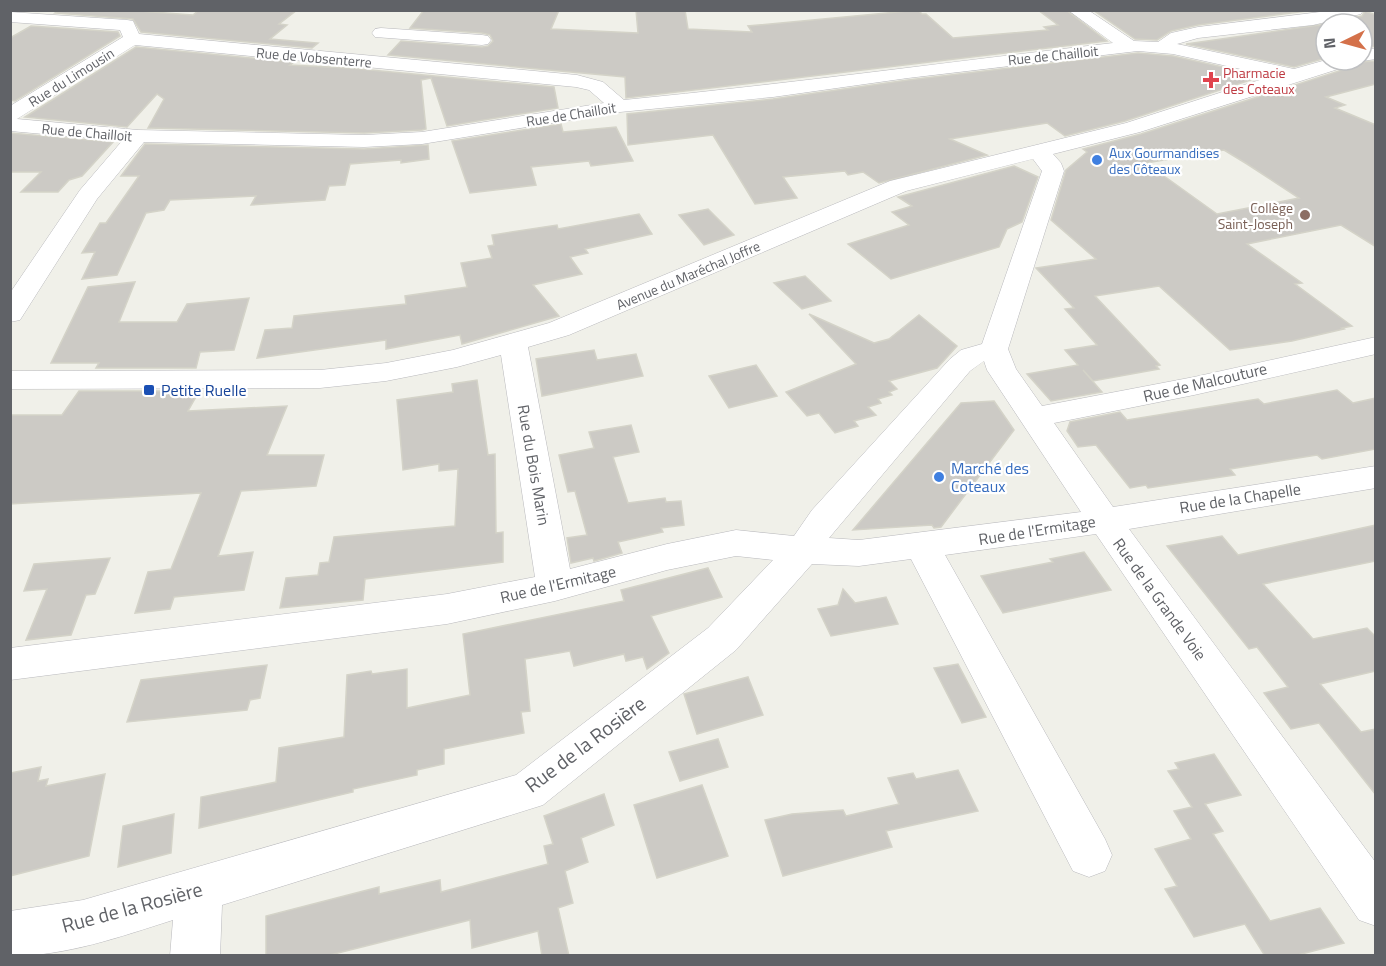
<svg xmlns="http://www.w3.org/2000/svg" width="1386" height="966" viewBox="0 0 1386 966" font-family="'Titillium Web',sans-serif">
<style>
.building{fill:#cccac5;stroke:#d4d3c8;stroke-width:1.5;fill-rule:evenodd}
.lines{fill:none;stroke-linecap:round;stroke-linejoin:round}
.minor-casing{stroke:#b9b9bd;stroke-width:1}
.minor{fill:#fff;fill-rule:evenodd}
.health-dot{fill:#e0444e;stroke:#fff;stroke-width:2}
.shop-dot{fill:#3f7fe0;stroke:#fff;stroke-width:2}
.education-dot{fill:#8d6e63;stroke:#fff;stroke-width:2}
.transit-dot{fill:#1a4fb4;stroke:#fff;stroke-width:2}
.labels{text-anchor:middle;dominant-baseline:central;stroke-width:4.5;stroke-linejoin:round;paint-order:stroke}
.far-street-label{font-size:14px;fill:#606267;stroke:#fff}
.far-health-label{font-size:14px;fill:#be3a42;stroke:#fff;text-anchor:start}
.far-shop-label{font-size:14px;fill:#366cbe;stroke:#fff;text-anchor:start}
.far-education-label{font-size:14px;fill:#785e54;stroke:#fff;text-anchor:end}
.street-label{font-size:16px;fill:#606267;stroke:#fff}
.transit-label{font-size:16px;fill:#164399;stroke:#fff;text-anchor:start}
.shop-label{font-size:16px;fill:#366cbe;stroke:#fff;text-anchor:start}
.near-street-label{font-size:20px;fill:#606267;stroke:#fff}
</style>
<rect width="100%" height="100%" fill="#f0f0e9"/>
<g class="building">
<path d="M59,10H126L193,15L199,10H297L279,24L287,25L270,39L318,43L312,48L141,32L133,19L55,13Z"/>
<path d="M424,10H559L551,29L638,33L636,10H685L688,29L752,32L748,26L918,10L922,14H926L953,38L1048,30L1044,27L1058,25L1038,10H1066L1107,41L626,98L625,77L388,55L401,41L482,47L488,46L493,41L490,35L482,33L410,28Z"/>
<path d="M1093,10H1314L1198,25L1171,31L1157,40L1135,39Z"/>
<path d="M1365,11L1376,15V46L1362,49V24H1327L1362,16Z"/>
<path d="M1326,24V58L1294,67L1186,44Z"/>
<path d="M31,26L118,32L120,36L15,101L10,100V38Z"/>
<path d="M136,47L294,62L290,65L349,68L554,87L558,108L447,126L431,78L421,80L426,129L422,130L364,133L148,128L164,99L157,94L127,127L25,117Z"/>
<path d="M1138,53L1173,56L1263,76L1125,121L1065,136L1047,123L950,139L987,155L879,183L863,172L848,175L845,171L783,177L797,198L755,204L713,135L628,145L627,114L773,99L908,80Z"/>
<path d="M1376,61V84L1326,97L1345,105L1335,108L1376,125V247L1341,225L1247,244L1302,283L1295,284L1352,326L1342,328L1344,329L1292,341L1230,350L1159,286L1095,296L1160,365L1156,366L1159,369L1093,381L1083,370L1102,392L1051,401L1027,374L1078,365L1065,350L1097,345L1065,309L1074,308L1036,268L1096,259L1051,220L1066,170L1087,152L1083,149L1141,134L1355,66L1357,62ZM1224,150L1247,164L1299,198L1217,214L1146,163Z"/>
<path d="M561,124L563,132L616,127L633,161L591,166L589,161L531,167L536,185L470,193L452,141Z"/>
<path d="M10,133L113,142L82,176L69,180L58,192H21L41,172H10Z"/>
<path d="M145,144L364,149L428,145L429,159L401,163V160L350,164L345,185L329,186L325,200L251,205L256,196L170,200L164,210L146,213L117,275L82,279L95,252L82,253L100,223H106L139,176H121Z"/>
<path d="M1014,166L1038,177L1022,222L1007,229L999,247L891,279L848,244L909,225L892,212L912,206L898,197Z"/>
<path d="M708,209L734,235L704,245L679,215Z"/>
<path d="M639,214L652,234L585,249L588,253L570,257L582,274L533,285L559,316L462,344L460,335L386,349V340L257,358L265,330L292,328L294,316L406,304L405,296L467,287L461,263L492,258L488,246L494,245L492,235L557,225L558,229Z"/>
<path d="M805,276L831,301L802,309L774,283Z"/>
<path d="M135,282L119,322H177L187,304L249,298L234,350L200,352L196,368H96L99,363H51L88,287Z"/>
<path d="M809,314L874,343L889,339L919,315L957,346L937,368L889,381L897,389L889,392L892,395L878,399L881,403L868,407L876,415L854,421L858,426L835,433L819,413L807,416L786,392L856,364Z"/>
<path d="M594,350L597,360L636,354L643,376L542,396L536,359Z"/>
<path d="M756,365L777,396L729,408L709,376Z"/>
<path d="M477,380L488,455L495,454L496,533L503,532V562L365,579L363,600L280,608L286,578L318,575L320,563L329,562L334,537L455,526L458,469L439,471V464L403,470L397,400L453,392L452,384Z"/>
<path d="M1337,390L1353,403L1376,398V449L1322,459L1317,455L1230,469L1235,475L1148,488L1146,485L1130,488L1096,445L1078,447L1067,431L1070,422L1120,412L1127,420L1258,399L1264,404Z"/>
<path d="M79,391H189V393L197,395L188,411L287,406L267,455H324L316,486L241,491L218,556L253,552L244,590L174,597L170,609L135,613L148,572L171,569L201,493L10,504V415H62Z"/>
<path d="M994,401L1014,430L941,527L934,528L932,525L853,530L961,403Z"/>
<path d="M631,425L639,452L613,457L628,503L665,498L666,502L681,501L684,525L661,528L663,532L618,542L622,553L594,561L593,558L571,563L567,538L587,535L575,491L568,492L559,455L594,448L589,432Z"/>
<path d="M1376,525V561L1263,584L1313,639L1367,628L1376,637V671L1320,684L1361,732L1376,729V795L1319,723L1291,729L1264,693L1288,687L1257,647L1249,649L1167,546L1222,536L1238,555Z"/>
<path d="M1084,552L1111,590L1003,613L981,576L1053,562L1050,559Z"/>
<path d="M110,558L95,594L86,595L71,635L26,640L47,589L24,591L34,564Z"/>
<path d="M708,568L722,597L651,616L669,653L647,669L643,657L626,661L624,654L574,666L570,651L525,659L530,711L521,712L524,733L444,749V764L417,770V775L353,789V792L199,828L201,797L276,782L279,748L344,737L347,675L371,671L372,674L407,669V708L470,695L463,634L624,601L621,590Z"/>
<path d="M843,589L855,603L886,597L898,624L831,636L818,609L838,605Z"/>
<path d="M958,664L986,717L962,723L934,668Z"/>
<path d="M267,665L260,698L250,700L247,710L127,722L141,680Z"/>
<path d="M748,677L763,715L697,734L684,694Z"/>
<path d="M718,739L728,767L680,781L669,752Z"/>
<path d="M1214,754L1241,795L1205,804L1223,831L1213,834L1270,921L1320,908L1344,943L1294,956H1265L1245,924L1194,937L1165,889L1177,886L1155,849L1191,839L1174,811L1192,807L1168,771L1179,769L1175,763Z"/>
<path d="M41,767L38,781L48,779L46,786L105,774L89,856L10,876V773Z"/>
<path d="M958,770L978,811L886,831L892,847L783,876L765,820L792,814L843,810L846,816L899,804L888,778L913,773L916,779Z"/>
<path d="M702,785L728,856L657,878L634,805Z"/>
<path d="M604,794L614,825L581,838L588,862L565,871L573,903L558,908L569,956H542L538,931L472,948L470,920L326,956H266V916L379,887V894L440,880L441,892L548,864L544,846L553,844L544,816Z"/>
<path d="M174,814L171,853L118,867L123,826Z"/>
</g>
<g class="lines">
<g class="minor-casing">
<g id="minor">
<path d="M1068,10H1088L1134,41L1158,42L1171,33L1198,27L1336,10H1363L1361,14L1313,25L1198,38L1177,44L1294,69L1326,60H1362V51L1376,48V59L1362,61L1356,60L1354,64L1140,132L1053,154L1061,163L1064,171L1008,349L1016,369L1042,406L1194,377L1376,337V354L1194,395L1054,423L1113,507L1376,466V488L1129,529L1376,863V926L1359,920L1096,534L945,555L1105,839L1112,855L1105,871L1089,877L1073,871L911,559L859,566L812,564L736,650L543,805L222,905L220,956H170L173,920C119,937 67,956 10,956V911L83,900L516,775L708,628L773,560L736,556L667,570L555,601L447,624L10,680V648L447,594L535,577L501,355L457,367L386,381L320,388L10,389V371L320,370L386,363L453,350L549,323L890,181L1126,123L1272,76L1173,54L1138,51L908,78L773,97L620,112L422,144L364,147L144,142L97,199L20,320L10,322V293L80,190L122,141L10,131V106L123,37L120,30L10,22V12L127,20L133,21L139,34L577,75L603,82L624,100C788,84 950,62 1113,43ZM135,45L576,87L589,90L604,103L422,132L364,135L138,130L17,119ZM1033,159L1042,171L982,344L961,350L950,359L812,510L794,536L736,530L667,544L570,569L528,347L569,335L906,191ZM984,361L987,370L1081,512L859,540L829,538L970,371Z"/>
<path d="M381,28L482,35L488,36L491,40L488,44L482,45L375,37L372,33L375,29Z"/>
</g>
</g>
<use href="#minor" class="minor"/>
</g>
<path class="health-dot" d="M1208 71h6v6h6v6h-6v6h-6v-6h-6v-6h6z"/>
<g class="shop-dot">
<circle cx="1097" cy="160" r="6"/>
<circle cx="939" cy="477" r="6"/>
</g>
<circle class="education-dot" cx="1305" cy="215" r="6"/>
<rect class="transit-dot" x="143" y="384" width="12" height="12" rx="3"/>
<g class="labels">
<g class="far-street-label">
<text transform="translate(1053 55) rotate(-6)">Rue de Chailloit</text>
<text transform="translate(314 57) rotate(5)">Rue de Vobsenterre</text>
<text transform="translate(71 77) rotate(-32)">Rue du Limousin</text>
<text transform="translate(571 114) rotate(-9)">Rue de Chailloit</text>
<text transform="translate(87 132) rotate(5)">Rue de Chailloit</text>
<text transform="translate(688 275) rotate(-23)">Avenue du Maréchal Joffre</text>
</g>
<g class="far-health-label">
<text x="1223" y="72">Pharmacie<tspan x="1223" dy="16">des Coteaux</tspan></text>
</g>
<g class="far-shop-label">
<text x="1109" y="152">Aux Gourmandises<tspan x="1109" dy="16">des Côteaux</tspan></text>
</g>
<g class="far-education-label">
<text x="1293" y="207">Collège<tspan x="1293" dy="16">Saint-Joseph</tspan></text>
</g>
<g class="street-label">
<text transform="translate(1205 382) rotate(-13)">Rue de Malcouture</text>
<text transform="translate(534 465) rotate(80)">Rue du Bois Marin</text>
<text transform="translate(1240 498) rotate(-9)">Rue de la Chapelle</text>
<text transform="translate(1037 530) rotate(-9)">Rue de l'Ermitage</text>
<text transform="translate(558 584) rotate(-13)">Rue de l'Ermitage</text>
<text transform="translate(1160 599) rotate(54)">Rue de la Grande Voie</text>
</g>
<g class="transit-label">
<text x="161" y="390">Petite Ruelle</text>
</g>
<g class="shop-label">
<text x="951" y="468">Marché des<tspan x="951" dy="18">Coteaux</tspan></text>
</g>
<g class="near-street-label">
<text transform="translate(585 744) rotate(-37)">Rue de la Rosière</text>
<text transform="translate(132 907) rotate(-15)">Rue de la Rosière</text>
</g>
</g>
<rect width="1386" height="966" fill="none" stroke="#606267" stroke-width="24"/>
<g transform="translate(1344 42) rotate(265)"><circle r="28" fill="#ffffff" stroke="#bfc0c2" stroke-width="1.5"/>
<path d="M0-4.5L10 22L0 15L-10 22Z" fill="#d4714a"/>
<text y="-9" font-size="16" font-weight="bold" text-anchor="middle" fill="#606267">N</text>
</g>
</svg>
